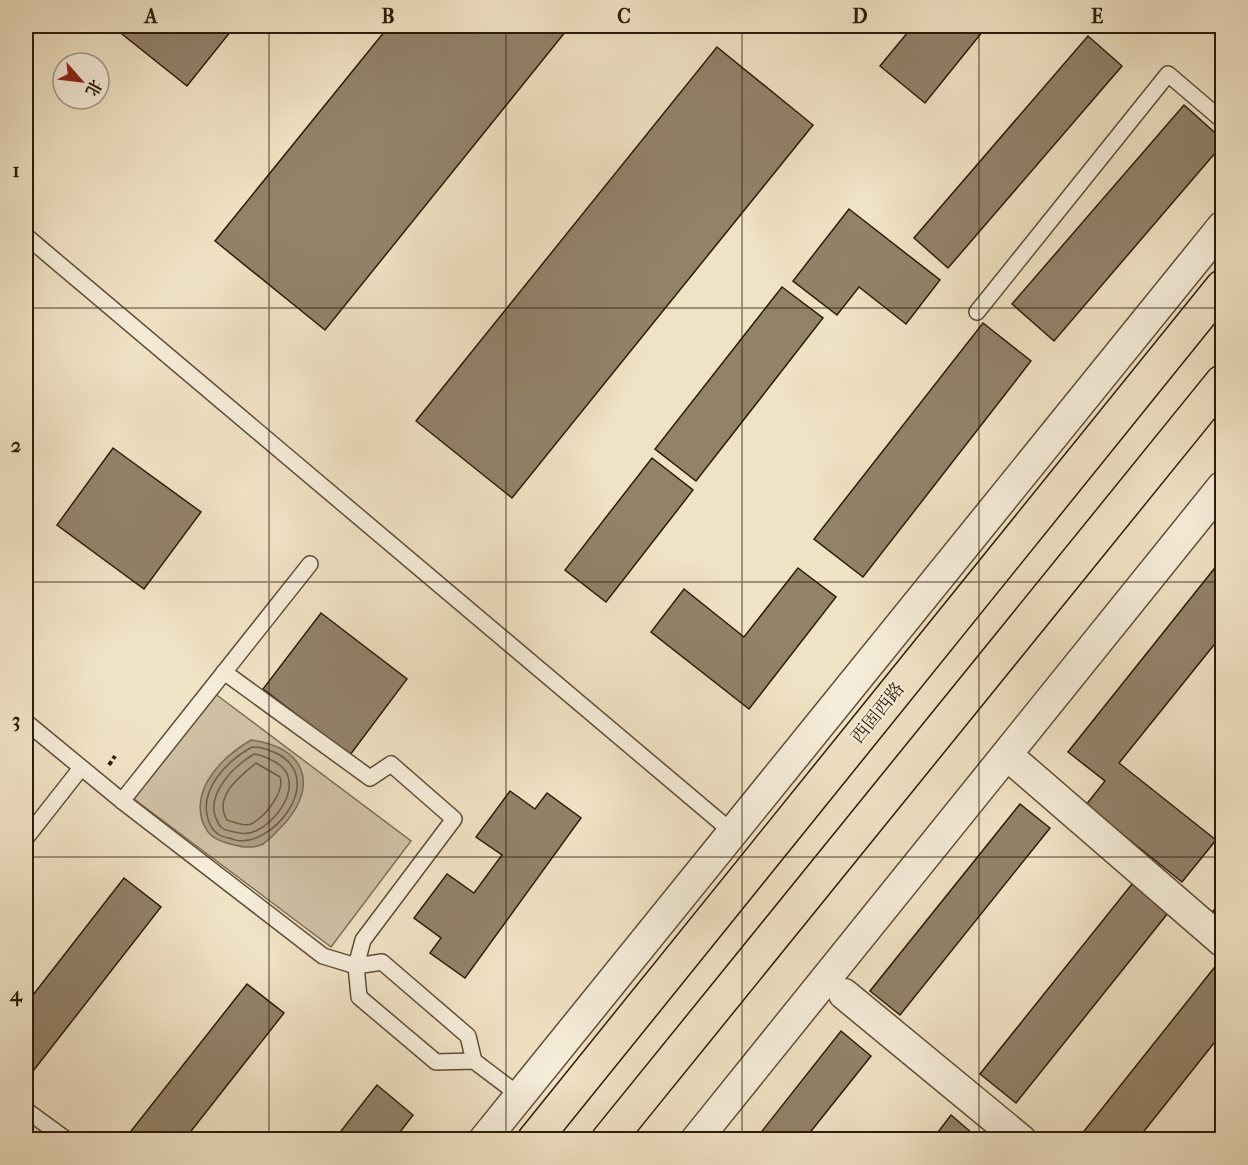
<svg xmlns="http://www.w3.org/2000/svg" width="1248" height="1165" viewBox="0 0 1248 1165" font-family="'IM FELL French Canon','Noto Serif SC',serif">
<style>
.green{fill:#cfc0a4;stroke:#7e6e56;stroke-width:1.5}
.water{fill:#ae9e84;stroke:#7a6a53;stroke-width:1.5}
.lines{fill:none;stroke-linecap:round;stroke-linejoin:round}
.shore{stroke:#6e5c46;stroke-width:1.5}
.building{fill:#92826a;stroke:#2d1b09;stroke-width:1.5}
.service-casing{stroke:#5e4d38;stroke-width:18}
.minor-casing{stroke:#5e4d38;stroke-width:33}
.primary-casing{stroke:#2d1b09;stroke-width:36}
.path{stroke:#2d1b09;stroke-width:4;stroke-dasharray:4.5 3;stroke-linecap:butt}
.service{stroke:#f5ecd9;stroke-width:15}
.minor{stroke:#f5ecd9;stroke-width:30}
.primary{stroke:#f0e2c4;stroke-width:33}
.grid{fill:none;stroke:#2d1b09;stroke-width:1.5;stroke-opacity:0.55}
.labels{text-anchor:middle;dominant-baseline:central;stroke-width:4.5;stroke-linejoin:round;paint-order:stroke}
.street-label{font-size:18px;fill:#2d1b09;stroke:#f5ecd9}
.neatline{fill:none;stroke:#2d1b09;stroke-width:2}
.grid-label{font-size:20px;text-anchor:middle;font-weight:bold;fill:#2d1b09}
</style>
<rect width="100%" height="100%" fill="#f0e2c4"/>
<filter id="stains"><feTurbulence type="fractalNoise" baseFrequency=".00333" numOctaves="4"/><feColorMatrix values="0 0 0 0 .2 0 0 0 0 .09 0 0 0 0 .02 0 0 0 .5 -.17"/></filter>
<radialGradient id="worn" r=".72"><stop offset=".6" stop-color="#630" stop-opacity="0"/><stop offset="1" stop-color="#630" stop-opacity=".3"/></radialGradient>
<path class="green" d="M214,693L411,841L331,947L134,799Z"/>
<path class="water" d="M251,740C302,746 320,782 286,822C279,829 271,839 263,844C251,850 238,846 227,843C213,839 207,834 202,820C192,786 224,756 251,740Z"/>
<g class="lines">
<g class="shore">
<path d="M252,747C262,747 269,750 278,754C327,781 271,849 235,840C230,838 222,837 218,834C213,831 210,825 208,819C199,789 227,761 252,747Z"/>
<path d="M254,754C262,755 268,758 275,762C313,782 266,840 240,833C235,832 226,831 222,828C218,825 217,820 215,816C208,792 234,766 254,754Z"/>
<path d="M256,763L280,777C285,792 265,817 251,824C244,827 234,822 227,820C213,797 239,777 256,763Z"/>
</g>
</g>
<g class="building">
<path d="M112,26H235L187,86Z"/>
<path d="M389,26H570L325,330L215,241Z"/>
<path d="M913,26H987L925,103L880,66Z"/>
<path d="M1088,36L1122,66L948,268L914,238Z"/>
<path d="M717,47L813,125L512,498L416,421Z"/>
<path d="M1184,105L1222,139V145L1054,341L1012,304Z"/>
<path d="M849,209L940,280L906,324L859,287L837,315L793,281Z"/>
<path d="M782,287L823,318L696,481L655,449Z"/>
<path d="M983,323L1031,361L863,577L814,539Z"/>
<path d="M113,448L201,512L144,589L57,525Z"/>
<path d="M652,458L693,490L606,602L565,570Z"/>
<path d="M1222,559V635L1119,763L1216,840L1182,882L1086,805L1105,781L1068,752Z"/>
<path d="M798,568L836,597L749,709L651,632L684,589L744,637Z"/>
<path d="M321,613L407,679L350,755L263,689Z"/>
<path d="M510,791L535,809L547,793L581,818L465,978L430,953L441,938L414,918L447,874L474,893L502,855L476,837Z"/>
<path d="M1020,804L1050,828L900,1015L870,991Z"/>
<path d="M124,878L161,907L26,1080V1004Z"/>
<path d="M1132,884L1168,913L1016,1103L980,1074Z"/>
<path d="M1222,900V925L1210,915Z"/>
<path d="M1222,958V1033L1137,1140H1077Z"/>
<path d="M247,984L284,1013L184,1140H124Z"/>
<path d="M841,1031L871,1056L804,1140H755Z"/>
<path d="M377,1085L413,1115L394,1140H334Z"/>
<path d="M951,1115L980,1140H932Z"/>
</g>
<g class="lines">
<g class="service-casing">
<g id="service">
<path d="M26,236L731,831"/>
<path d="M977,312L1168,74L1222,120"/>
<path d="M224,672L370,778L391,764L454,819L363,940L356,966L359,997L436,1062L474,1061L519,1095"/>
<path d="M26,722L122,801L323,956L356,966L382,962L468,1036L474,1061"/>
<path d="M122,801L310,564"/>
<path d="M26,838L81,768"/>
<path d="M26,1110L67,1140"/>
</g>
</g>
<g class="minor-casing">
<g id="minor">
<path d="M1007,755L1222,941"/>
<path d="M844,994L1021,1140"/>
<path d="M484,1140L1222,227"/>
<path d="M696,1140L1222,487"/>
</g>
</g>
<g class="primary-casing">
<g id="primary">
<path d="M534,1140L1222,287"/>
<path d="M608,1140L1222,382"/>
</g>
</g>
<path class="path" d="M109,765L115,756"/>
<use href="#service" class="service"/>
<use href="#minor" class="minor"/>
<use href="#primary" class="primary"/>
</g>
<path class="grid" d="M269,26V1140M506,26V1140M742,26V1140M979,26V1140M26,308H1222M26,582H1222M26,857H1222"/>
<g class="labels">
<g class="street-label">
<text transform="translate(878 713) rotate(-51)">西固西路</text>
</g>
</g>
<rect width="1248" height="1165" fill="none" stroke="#f0e2c4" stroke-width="66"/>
<g transform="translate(81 81) rotate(118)"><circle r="28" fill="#f5ecd9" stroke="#a59886" stroke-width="1.5"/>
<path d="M0-4.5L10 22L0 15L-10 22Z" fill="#8f2418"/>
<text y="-9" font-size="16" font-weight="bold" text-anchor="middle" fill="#2d1b09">北</text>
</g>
<rect x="33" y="33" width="1182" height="1099" class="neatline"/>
<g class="grid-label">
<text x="151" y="23">A</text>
<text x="388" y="23">B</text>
<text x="624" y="23">C</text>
<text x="860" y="23">D</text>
<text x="1097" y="23">E</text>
<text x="16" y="177">1</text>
<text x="16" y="452">2</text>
<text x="16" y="727">3</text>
<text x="16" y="1001">4</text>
</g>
<rect width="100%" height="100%" filter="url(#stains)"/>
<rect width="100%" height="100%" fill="url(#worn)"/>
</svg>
